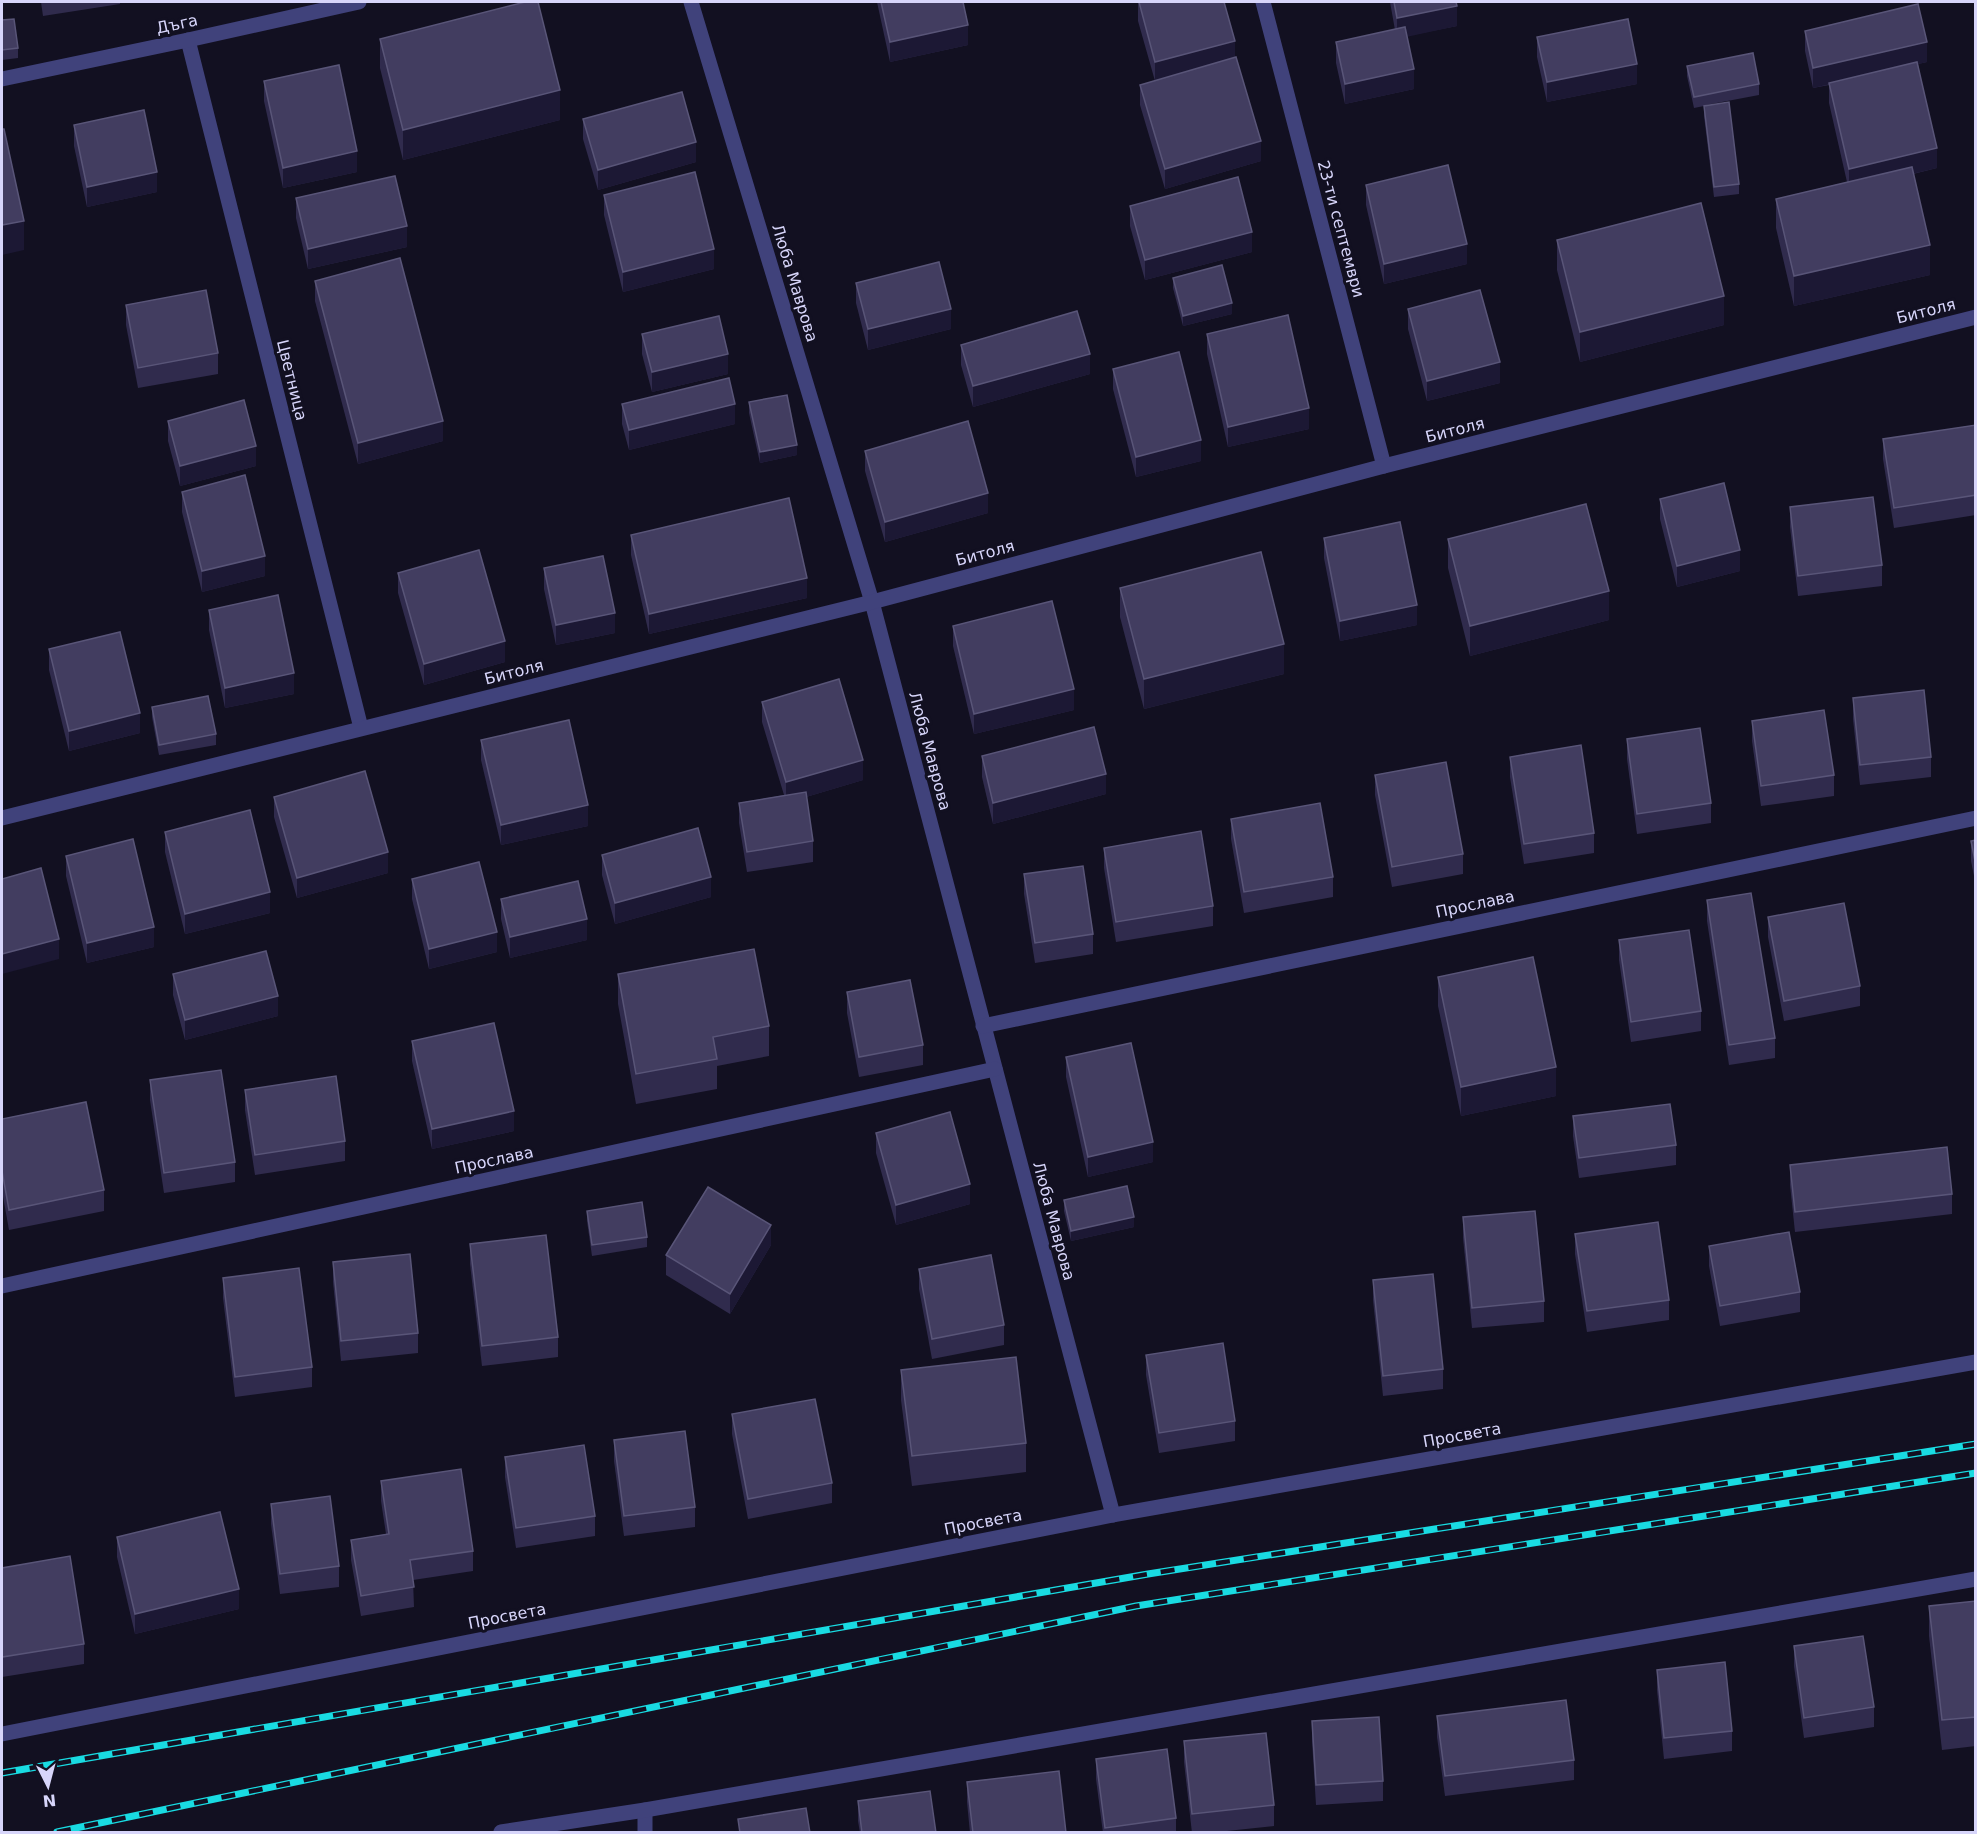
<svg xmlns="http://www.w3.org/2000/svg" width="1977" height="1834" viewBox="0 0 1977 1834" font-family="'DejaVu Sans',sans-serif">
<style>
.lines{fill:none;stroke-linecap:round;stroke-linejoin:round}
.minor{stroke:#40427b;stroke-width:15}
.rail-casing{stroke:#19dbe2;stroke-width:7}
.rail{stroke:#121021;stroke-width:4.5;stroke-dasharray:14;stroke-linecap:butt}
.wall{fill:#302b4d}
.shaded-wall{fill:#1c1834}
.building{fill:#423d60;stroke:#595578;stroke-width:1.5}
.labels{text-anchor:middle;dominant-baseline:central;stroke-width:6;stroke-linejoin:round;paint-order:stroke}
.street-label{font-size:16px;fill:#d7d5fa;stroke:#121021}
</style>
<rect width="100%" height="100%" fill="#121021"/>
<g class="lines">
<g class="minor">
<path d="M691,2L872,602L1113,1515"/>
<path d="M1263,2L1384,466"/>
<path d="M188,40L361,728"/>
<path d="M2,79L188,40L359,2"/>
<path d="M2,818L872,602L1384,466L1976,317"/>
<path d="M983,1026L1976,818"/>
<path d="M2,1286L995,1069"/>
<path d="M2,1734L1113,1515L1976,1362"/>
<path d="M645,1810V1832"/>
<path d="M501,1832L645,1810L1976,1579"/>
</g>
<g class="rail-casing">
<g id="rail">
<path d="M2,1773L1148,1574L1976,1444"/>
<path d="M57,1832L1136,1606L1976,1473"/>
</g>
</g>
<use href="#rail" class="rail"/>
</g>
<g class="wall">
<path d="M41,2H120V4L43,16Z"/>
<path d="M877,2H963L968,45L890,62Z"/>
<path d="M1138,2L1235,57L1261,161L1165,189L1140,105V85L1155,81L1138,21Z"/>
<path d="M1390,2H1456L1457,26L1407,36L1414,89L1345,104L1336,63V42L1395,30Z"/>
<path d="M2,20L18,48V58L2,60Z"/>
<path d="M1805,31L1927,62L1918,64L1937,168L1913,174L1930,275L1794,306L1776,228V199L1847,182L1829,103V85L1813,88L1805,51Z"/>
<path d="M1537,37L1637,84L1547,102L1537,57Z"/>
<path d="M380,39L560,120L403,160L380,68Z"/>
<path d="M1687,66L1759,84V95L1706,105L1739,184V194L1714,197L1704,116V106L1694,108L1687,76Z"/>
<path d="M264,81L357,172L283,188L264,101Z"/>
<path d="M583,119L696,162L598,190L583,139Z"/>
<path d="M74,125L157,192L87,207L74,146Z"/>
<path d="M1366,185L1467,264L1384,284L1366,205Z"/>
<path d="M604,195L714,269L623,292L604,215Z"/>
<path d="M296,198L407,247L308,269L296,218Z"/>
<path d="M1130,206L1252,252L1145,280L1130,226Z"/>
<path d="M1557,240L1724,325L1580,362L1557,270Z"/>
<path d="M1173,278L1232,314L1183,326L1173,288Z"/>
<path d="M315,281L443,441L358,464L315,301Z"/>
<path d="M856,283L951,329L868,350L856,303Z"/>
<path d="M126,305L218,353V374L138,388L126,325Z"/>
<path d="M1408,309L1500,383L1427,401L1408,329Z"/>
<path d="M642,334L728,374L652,392L642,354Z"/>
<path d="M1207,334L1309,429L1228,447L1207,354Z"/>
<path d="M961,345L1090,374L973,407L961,365Z"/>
<path d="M1113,369L1201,461L1136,477L1113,389Z"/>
<path d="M749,402L797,455L760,463L749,413Z"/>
<path d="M622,404L735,424L629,450L622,424Z"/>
<path d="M168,421L256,466L180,486L168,441Z"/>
<path d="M1976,425V515L1894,528L1883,459V439Z"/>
<path d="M865,451L988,513L885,542L865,471Z"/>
<path d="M182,492L265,576L202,592L182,512Z"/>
<path d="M1660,499L1740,571L1677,587L1660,519Z"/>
<path d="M1790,507L1882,565V586L1798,596L1790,527Z"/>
<path d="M631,535L807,598L649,634L631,555Z"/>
<path d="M1324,538L1417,625L1340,641L1324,558Z"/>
<path d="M1448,539L1609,620L1470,656L1448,568Z"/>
<path d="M544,568L615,633L556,645L544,589Z"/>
<path d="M398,573L505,662L424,685L398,593Z"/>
<path d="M1120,588L1284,674L1144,709L1120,617Z"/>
<path d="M209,610L294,694L225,708L209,630Z"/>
<path d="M953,626L1074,710L974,734L953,646Z"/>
<path d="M49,649L140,733L69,751L49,670Z"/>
<path d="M1853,698L1931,757V777L1860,785L1853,719Z"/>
<path d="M762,702L863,780L806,797L813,841V862L747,872L739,823V803L784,795L762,722Z"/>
<path d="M152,707L216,734V745L159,755L152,717Z"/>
<path d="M1752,721L1834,775V796L1761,806L1752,741Z"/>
<path d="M1627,739L1711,803V823L1637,834L1627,759Z"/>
<path d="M481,740L588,826L501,845L481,760Z"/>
<path d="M982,756L1106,794L993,824L982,777Z"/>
<path d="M1510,757L1594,833V853L1524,864L1510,777Z"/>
<path d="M1375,775L1463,854V874L1392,887L1375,795Z"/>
<path d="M274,797L388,873L297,898L274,817Z"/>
<path d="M1231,819L1333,877V897L1244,913L1231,839Z"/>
<path d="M165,832L270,913L185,934L165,852Z"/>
<path d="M1976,840V886L1971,861V841Z"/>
<path d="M1104,848L1213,906V926L1116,942L1104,868Z"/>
<path d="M602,855L711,897L615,924L602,875Z"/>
<path d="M66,856L154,947L87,963L66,876Z"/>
<path d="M1024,874L1093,934V954L1035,963L1024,894Z"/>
<path d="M412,879L497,952L429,969L412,899Z"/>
<path d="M501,899L587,940L510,958L501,919Z"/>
<path d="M1707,900L1775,1038V1058L1729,1065L1707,921Z"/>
<path d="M1768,917L1860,986V1006L1784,1021L1768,937Z"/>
<path d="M1619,940L1701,1011V1031L1631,1042L1619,960Z"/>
<path d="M173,974L278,1016L185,1040L173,995Z"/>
<path d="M618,974L769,1026V1056L717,1066V1089L636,1104L618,1004Z"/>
<path d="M1438,977L1556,1096L1461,1116L1438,1006Z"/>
<path d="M847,992L923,1045V1065L859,1077L847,1013Z"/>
<path d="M412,1041L514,1131L432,1149L412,1061Z"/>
<path d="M1066,1057L1153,1162L1088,1177L1066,1077Z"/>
<path d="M150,1080L235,1162V1182L164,1193L150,1100Z"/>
<path d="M245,1090L345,1141V1161L255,1175L245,1110Z"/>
<path d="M1573,1116L1676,1145V1165L1579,1178L1573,1136Z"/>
<path d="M2,1119L104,1190V1211L9,1230L2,1191Z"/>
<path d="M876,1133L970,1204L896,1225L876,1153Z"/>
<path d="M1790,1165L1952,1194V1214L1795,1232L1790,1185Z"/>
<path d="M1064,1200L1134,1227L1071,1241L1064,1211Z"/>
<path d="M587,1211L647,1237V1247L592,1256L587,1221Z"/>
<path d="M1463,1217L1544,1301V1322L1472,1328L1463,1238Z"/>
<path d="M1575,1234L1669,1300V1320L1587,1332L1575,1254Z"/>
<path d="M470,1244L558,1337V1357L482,1366L470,1264Z"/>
<path d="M771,1245L730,1314L666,1275V1255Z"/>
<path d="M1709,1246L1800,1292V1312L1720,1326L1709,1266Z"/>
<path d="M333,1262L418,1333V1353L341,1361L333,1282Z"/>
<path d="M919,1269L1004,1325V1345L932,1359L919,1289Z"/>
<path d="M223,1278L312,1367V1387L235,1397L223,1298Z"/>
<path d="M1373,1280L1443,1369V1389L1383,1396L1373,1300Z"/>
<path d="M1146,1355L1235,1421V1441L1159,1453L1146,1375Z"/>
<path d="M901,1370L1026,1443V1472L912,1486L901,1400Z"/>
<path d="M732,1414L832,1483V1503L748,1519L732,1434Z"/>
<path d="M614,1440L695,1507V1527L624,1536L614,1461Z"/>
<path d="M505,1457L595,1516V1536L516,1548L505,1477Z"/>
<path d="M381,1481L473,1551V1571L413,1580L414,1607L361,1616L351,1560V1540L386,1534L381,1501Z"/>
<path d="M271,1504L339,1566V1587L280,1594L271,1524Z"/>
<path d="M117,1537L239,1609L135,1634L117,1557Z"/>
<path d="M2,1568L84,1644V1664L2,1677Z"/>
<path d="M1976,1601V1746L1942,1750L1929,1636V1606Z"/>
<path d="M1794,1646L1874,1707V1727L1804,1738L1794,1666Z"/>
<path d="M1657,1670L1732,1731V1751L1664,1759L1657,1690Z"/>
<path d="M1437,1716L1574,1760V1780L1445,1796L1437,1737Z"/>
<path d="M1312,1721L1383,1781V1801L1316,1805L1312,1741Z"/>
<path d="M1184,1741L1274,1805V1826L1208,1833H1192L1184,1762Z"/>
<path d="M1096,1759L1176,1818V1833H1103L1096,1779Z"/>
<path d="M967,1782L1066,1833H970L967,1802Z"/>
<path d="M858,1801L936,1833H860L858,1821Z"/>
</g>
<g class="shaded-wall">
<path d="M1457,6V26L1397,39V18Z"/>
<path d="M968,25V45L890,62V42Z"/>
<path d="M1235,41V61L1155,82V62Z"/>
<path d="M1927,42V62L1813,88V68Z"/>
<path d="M1637,64V84L1547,102V82Z"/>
<path d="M1414,69V89L1345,104V84Z"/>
<path d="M560,90V120L403,160V130Z"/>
<path d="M1261,141V161L1165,189V169Z"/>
<path d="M696,142V162L598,190V170Z"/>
<path d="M1937,148V168L1849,189V169Z"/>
<path d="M357,151V172L283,188V168Z"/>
<path d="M157,172V192L87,207V187Z"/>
<path d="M24,221V250L2,255V225Z"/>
<path d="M407,226V247L308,269V249Z"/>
<path d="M1252,232V252L1145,280V260Z"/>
<path d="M1467,244V264L1384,284V264Z"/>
<path d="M1930,245V275L1794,306V276Z"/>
<path d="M714,249V269L623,292V272Z"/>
<path d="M1724,296V325L1580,362V332Z"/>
<path d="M1232,303V314L1183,326V316Z"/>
<path d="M951,309V329L868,350V329Z"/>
<path d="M728,354V374L652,392V372Z"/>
<path d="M1090,354V374L973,407V386Z"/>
<path d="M1500,362V383L1427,401V381Z"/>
<path d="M735,404V424L629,450V430Z"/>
<path d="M1309,408V429L1228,447V427Z"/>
<path d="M443,421V441L358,464V443Z"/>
<path d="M1201,440V461L1136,477V457Z"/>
<path d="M797,445V455L760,463V452Z"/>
<path d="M256,446V466L180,486V466Z"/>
<path d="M988,493V513L885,542V522Z"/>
<path d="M1740,550V571L1677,587V566Z"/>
<path d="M265,556V576L202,592V571Z"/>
<path d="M807,578V598L649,634V614Z"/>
<path d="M1609,591V620L1470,656V626Z"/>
<path d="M1417,605V625L1340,641V621Z"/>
<path d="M615,613V633L556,645V625Z"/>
<path d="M505,641V662L424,685V664Z"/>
<path d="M1284,644V674L1144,709V679Z"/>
<path d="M294,673V694L225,708V688Z"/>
<path d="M1074,689V710L974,734V714Z"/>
<path d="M140,713V733L69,751V731Z"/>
<path d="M863,760V780L786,803V782Z"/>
<path d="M1106,774V794L993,824V803Z"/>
<path d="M588,805V826L501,845V825Z"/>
<path d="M388,852V873L297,898V878Z"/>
<path d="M711,877V897L615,924V903Z"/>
<path d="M270,892V913L185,934V914Z"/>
<path d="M587,919V940L510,958V937Z"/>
<path d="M154,927V947L87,963V943Z"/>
<path d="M497,932V952L429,969V949Z"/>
<path d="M59,939V959L2,974V954Z"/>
<path d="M278,996V1016L185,1040V1020Z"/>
<path d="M1556,1067V1096L1461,1116V1087Z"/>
<path d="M514,1111V1131L432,1149V1129Z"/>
<path d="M1153,1142V1162L1088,1177V1157Z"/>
<path d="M970,1184V1204L896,1225V1205Z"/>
<path d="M1134,1217V1227L1071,1241V1231Z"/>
<path d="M771,1225V1245L730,1314V1294Z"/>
<path d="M239,1589V1609L135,1634V1614Z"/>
</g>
<g class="building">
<path d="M525,2H538L560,90L403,130L380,39Z"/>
<path d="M881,2H963L968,25L890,42Z"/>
<path d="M1139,2H1224L1235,41L1155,62Z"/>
<path d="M1394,2H1456L1457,6L1397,18Z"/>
<path d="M1918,4L1927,42L1813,68L1805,31Z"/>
<path d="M14,19L18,48L2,50V20Z"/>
<path d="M1628,19L1637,64L1547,82L1537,37Z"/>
<path d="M1405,27L1414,69L1345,84L1336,42Z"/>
<path d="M1753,53L1759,84L1694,97L1687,66Z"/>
<path d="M1236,57L1261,141L1165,169L1140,85Z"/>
<path d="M1917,62L1937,148L1849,169L1829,83Z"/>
<path d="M339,65L357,151L283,168L264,81Z"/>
<path d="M682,92L696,142L598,170L583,119Z"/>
<path d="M1729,102L1739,184L1714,187L1704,106Z"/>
<path d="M144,110L157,172L87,187L74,125Z"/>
<path d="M2,129H4L24,221L2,225Z"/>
<path d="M1448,165L1467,244L1384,264L1366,185Z"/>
<path d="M1912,167L1930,245L1794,276L1776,199Z"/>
<path d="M695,172L714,249L623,272L604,195Z"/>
<path d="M395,176L407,226L308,249L296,198Z"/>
<path d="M1238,177L1252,232L1145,260L1130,206Z"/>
<path d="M1701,203L1724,296L1580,332L1557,240Z"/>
<path d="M400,258L443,421L358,443L315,281Z"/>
<path d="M939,262L951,309L868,329L856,283Z"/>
<path d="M1222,265L1232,303L1183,316L1173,278Z"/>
<path d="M206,290L218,353L138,368L126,305Z"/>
<path d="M1480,290L1500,362L1427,381L1408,309Z"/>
<path d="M1077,311L1090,354L973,386L961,345Z"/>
<path d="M1288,315L1309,408L1228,427L1207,334Z"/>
<path d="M719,316L728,354L652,372L642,334Z"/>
<path d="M1179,352L1201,440L1136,457L1113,369Z"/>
<path d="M729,378L735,404L629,430L622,404Z"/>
<path d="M787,395L797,445L760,452L749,402Z"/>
<path d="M244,400L256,446L180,466L168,421Z"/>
<path d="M968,421L988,493L885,522L865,451Z"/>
<path d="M1976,425V495L1894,508L1883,439Z"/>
<path d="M245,475L265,556L202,571L182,492Z"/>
<path d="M1724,483L1740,550L1677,566L1660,499Z"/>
<path d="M1873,497L1882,565L1798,576L1790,507Z"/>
<path d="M789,498L807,578L649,614L631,535Z"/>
<path d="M1586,504L1609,591L1470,626L1448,539Z"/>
<path d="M1400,522L1417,605L1340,621L1324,538Z"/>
<path d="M479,550L505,641L424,664L398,573Z"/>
<path d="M1261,552L1284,644L1144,679L1120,588Z"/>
<path d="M603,556L615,613L556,625L544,568Z"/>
<path d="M278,595L294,673L225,688L209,610Z"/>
<path d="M1052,601L1074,689L974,714L953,626Z"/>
<path d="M120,632L140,713L69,731L49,649Z"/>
<path d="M839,679L863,760L786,782L762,702Z"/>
<path d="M1924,690L1931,757L1860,765L1853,698Z"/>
<path d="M208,696L216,734L159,745L152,707Z"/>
<path d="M1824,710L1834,775L1761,786L1752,721Z"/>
<path d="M569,720L588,805L501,825L481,740Z"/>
<path d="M1094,727L1106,774L993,803L982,756Z"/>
<path d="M1700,728L1711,803L1637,814L1627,739Z"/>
<path d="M1581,745L1594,833L1524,844L1510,757Z"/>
<path d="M1446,762L1463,854L1392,867L1375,775Z"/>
<path d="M365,771L388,852L297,878L274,797Z"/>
<path d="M806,792L813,841L747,852L739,803Z"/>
<path d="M1320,803L1333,877L1244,892L1231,819Z"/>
<path d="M250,810L270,892L185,914L165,832Z"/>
<path d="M698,828L711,877L615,903L602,855Z"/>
<path d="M1201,831L1213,906L1116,922L1104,848Z"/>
<path d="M133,839L154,927L87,943L66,856Z"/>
<path d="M1976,840V866L1971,841Z"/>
<path d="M479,862L497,932L429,949L412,879Z"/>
<path d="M1083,866L1093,934L1035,943L1024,874Z"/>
<path d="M41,868L59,939L2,954V879Z"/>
<path d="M578,881L587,919L510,937L501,899Z"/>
<path d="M1751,893L1775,1038L1729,1045L1707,900Z"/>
<path d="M1844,903L1860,986L1784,1001L1768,917Z"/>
<path d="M1689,930L1701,1011L1631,1022L1619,940Z"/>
<path d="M754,949L769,1026L713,1037L717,1059L636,1074L618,974Z"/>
<path d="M266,951L278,996L185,1020L173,974Z"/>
<path d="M1533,957L1556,1067L1461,1087L1438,977Z"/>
<path d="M910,980L923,1045L859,1057L847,992Z"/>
<path d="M494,1023L514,1111L432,1129L412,1041Z"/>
<path d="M1131,1043L1153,1142L1088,1157L1066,1057Z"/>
<path d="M221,1070L235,1162L164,1173L150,1080Z"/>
<path d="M336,1076L345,1141L255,1155L245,1090Z"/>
<path d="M86,1102L104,1190L9,1210L2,1171V1119Z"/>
<path d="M1670,1104L1676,1145L1579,1158L1573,1116Z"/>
<path d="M950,1112L970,1184L896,1205L876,1133Z"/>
<path d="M1947,1147L1952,1194L1795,1212L1790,1165Z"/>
<path d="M1127,1186L1134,1217L1071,1231L1064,1200Z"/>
<path d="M708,1187L771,1225L730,1294L666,1255Z"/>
<path d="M642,1202L647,1237L592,1245L587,1211Z"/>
<path d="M1535,1211L1544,1301L1472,1308L1463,1217Z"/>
<path d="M1658,1222L1669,1300L1587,1311L1575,1234Z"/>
<path d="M1789,1232L1800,1292L1720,1306L1709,1246Z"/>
<path d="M546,1235L558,1337L482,1346L470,1244Z"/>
<path d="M410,1254L418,1333L341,1341L333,1262Z"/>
<path d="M991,1255L1004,1325L932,1339L919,1269Z"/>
<path d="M299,1268L312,1367L235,1377L223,1278Z"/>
<path d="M1433,1274L1443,1369L1383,1376L1373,1280Z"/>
<path d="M1223,1343L1235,1421L1159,1433L1146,1355Z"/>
<path d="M1016,1357L1026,1443L912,1456L901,1370Z"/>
<path d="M815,1399L832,1483L748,1499L732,1414Z"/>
<path d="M685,1431L695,1507L624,1516L614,1440Z"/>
<path d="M584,1445L595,1516L516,1528L505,1457Z"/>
<path d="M461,1469L473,1551L410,1560L414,1587L361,1596L351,1540L389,1534L381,1481Z"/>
<path d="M330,1496L339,1566L280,1574L271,1504Z"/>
<path d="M220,1512L239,1589L135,1614L117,1537Z"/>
<path d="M70,1556L84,1644L2,1657V1568Z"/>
<path d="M1976,1601V1717L1942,1720L1929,1606Z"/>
<path d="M1863,1636L1874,1707L1804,1718L1794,1646Z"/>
<path d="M1725,1662L1732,1731L1664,1738L1657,1670Z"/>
<path d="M1566,1700L1574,1760L1445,1776L1437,1716Z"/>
<path d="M1379,1717L1383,1781L1316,1785L1312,1721Z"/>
<path d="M1266,1733L1274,1805L1192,1814L1184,1741Z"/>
<path d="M1167,1749L1176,1818L1105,1828L1096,1759Z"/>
<path d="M1059,1771L1066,1833H973L967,1782Z"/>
<path d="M930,1791L936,1833H862L858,1801Z"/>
<path d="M806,1808L810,1833H740L738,1819Z"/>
</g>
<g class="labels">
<g class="street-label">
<text transform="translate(177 24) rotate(-12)">Дъга</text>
<text transform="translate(1341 229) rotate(75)">23-ти септември</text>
<text transform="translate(795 283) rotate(73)">Люба Маврова</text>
<text transform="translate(1926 311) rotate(-14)">Битоля</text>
<text transform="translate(292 380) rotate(76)">Цветница</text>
<text transform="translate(1455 430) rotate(-14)">Битоля</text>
<text transform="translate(985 553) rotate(-15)">Битоля</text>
<text transform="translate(514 672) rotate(-14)">Битоля</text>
<text transform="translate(930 751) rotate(75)">Люба Маврова</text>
<text transform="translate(1475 904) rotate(-12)">Прослава</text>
<text transform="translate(494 1160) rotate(-12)">Прослава</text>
<text transform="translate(1054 1221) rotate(75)">Люба Маврова</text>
<text transform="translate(1462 1435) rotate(-10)">Просвета</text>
<text transform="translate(983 1522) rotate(-11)">Просвета</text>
<text transform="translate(507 1616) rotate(-11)">Просвета</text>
</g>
</g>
<rect width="1977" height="1834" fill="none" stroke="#d7d5fa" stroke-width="6"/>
<g transform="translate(48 1786) rotate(174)" stroke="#121021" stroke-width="4.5" paint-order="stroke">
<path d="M0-4.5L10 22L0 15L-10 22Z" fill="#d7d5fa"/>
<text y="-9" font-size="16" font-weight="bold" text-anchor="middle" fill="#d7d5fa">N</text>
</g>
</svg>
